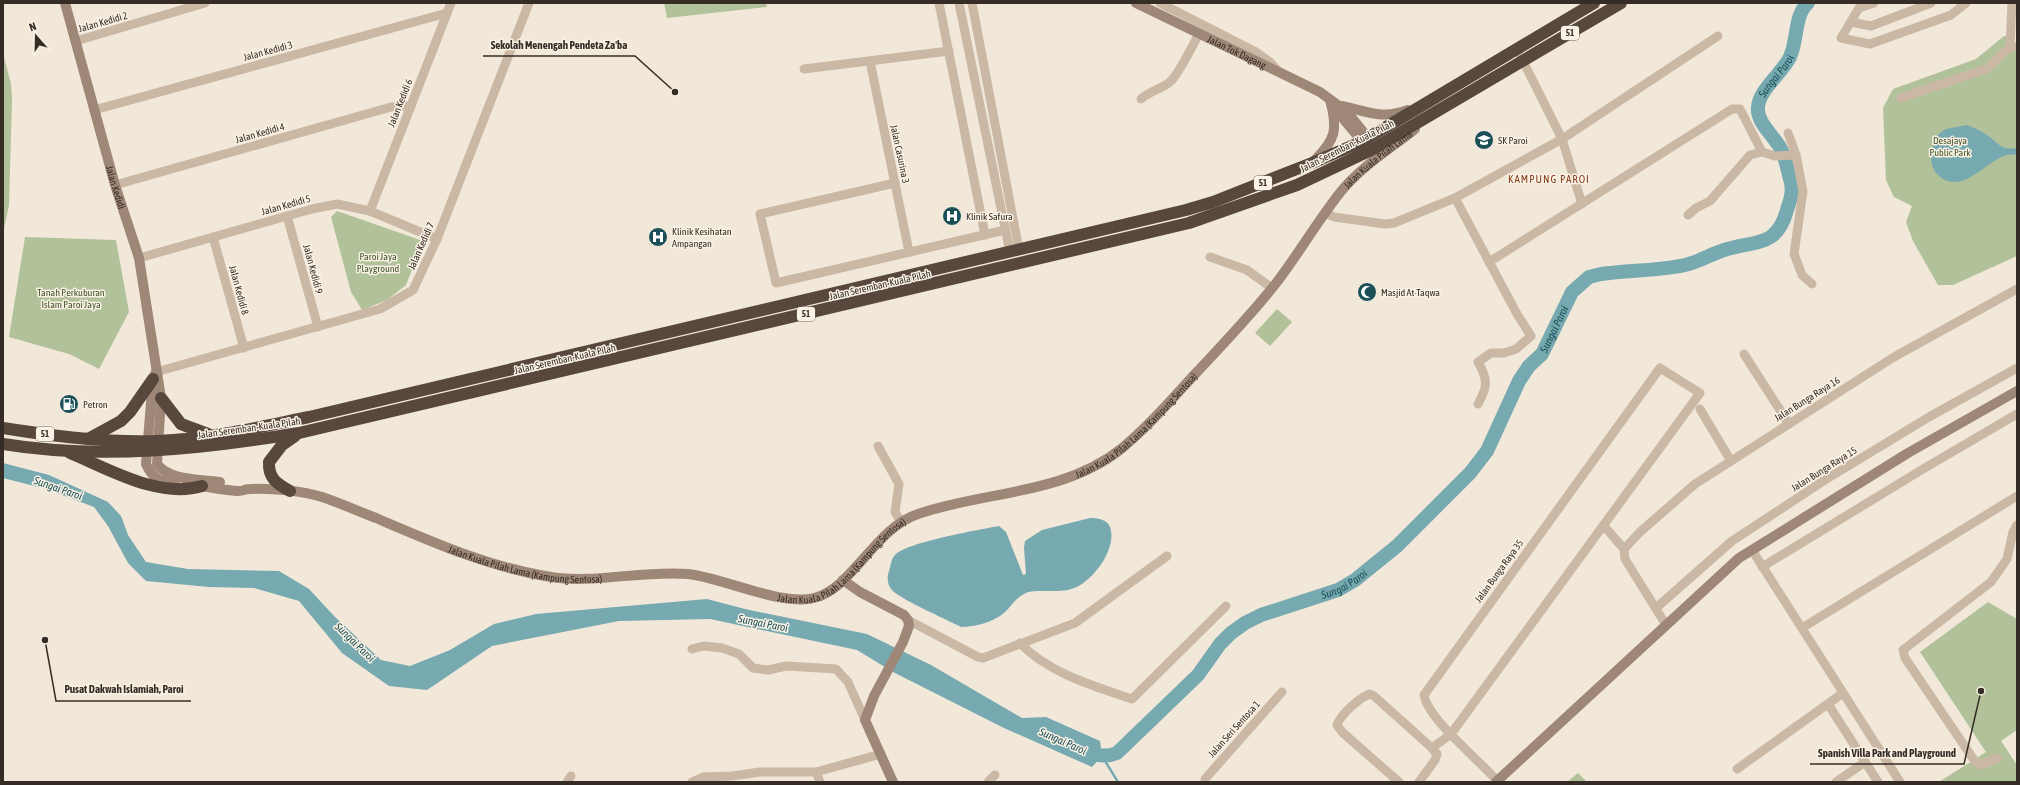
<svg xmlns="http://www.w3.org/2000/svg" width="2020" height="785" viewBox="0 0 2020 785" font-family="'Asap Condensed',sans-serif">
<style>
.green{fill:#b1c199}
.water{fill:#77a9b0}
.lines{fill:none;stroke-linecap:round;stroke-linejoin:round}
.stream{stroke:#77a9b0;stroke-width:2.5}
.river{stroke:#77a9b0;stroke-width:14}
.street{stroke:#cab8a5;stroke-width:9}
.secondary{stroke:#9e8776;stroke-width:10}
.highway{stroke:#57473d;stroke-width:12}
.labels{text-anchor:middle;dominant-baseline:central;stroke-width:3;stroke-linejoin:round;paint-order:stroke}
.shield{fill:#faf2e5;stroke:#70675f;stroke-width:1}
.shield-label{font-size:9px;font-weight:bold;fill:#352c26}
.street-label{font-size:10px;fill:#352c26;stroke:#faf2e5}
.poi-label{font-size:10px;fill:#352c26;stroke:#faf2e5;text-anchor:start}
.park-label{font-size:10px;fill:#425429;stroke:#faf2e5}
.water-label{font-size:11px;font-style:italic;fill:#1b5058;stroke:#faf2e5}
.neighbourhood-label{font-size:11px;letter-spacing:1px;fill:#873e1d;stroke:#faf2e5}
.leader{fill:none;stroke:#352c26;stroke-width:1.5}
.callout-dot{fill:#352c26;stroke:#faf2e5;stroke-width:1.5}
.callout-label{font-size:11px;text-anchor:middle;font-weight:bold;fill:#352c26;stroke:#faf2e5;stroke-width:3;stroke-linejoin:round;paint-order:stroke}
</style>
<rect width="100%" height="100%" fill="#f2e8d9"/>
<g class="green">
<path d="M664,3H766L767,7L667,18Z"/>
<path d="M2004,36H2014L2010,48H2017V256L1953,285H1938L1913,241L1906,222L1912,206L1894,197L1886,180L1883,108L1893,89L1976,59Z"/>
<path d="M3,53L11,84L12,100L9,205L3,233Z"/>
<path d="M337,211L423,241L406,285L387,300L362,310L351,292L331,217Z"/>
<path d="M25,237L116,240L129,312L99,369L69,354L9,337Z"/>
<path d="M1277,309L1292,322L1270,346L1255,333Z"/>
<path d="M1988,602L2017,619V730L2001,741L2017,765V782H1939L1986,752L1920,652Z"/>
<path d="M1578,773L1587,782H1567Z"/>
</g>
<g class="water">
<path d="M1967,125C1975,128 1983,132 1990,137C2001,146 2001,150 2017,148V154C2012,155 2007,154 2002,157C1984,164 1961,195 1939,176C1927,165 1932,151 1935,137L1946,129Z"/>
<path d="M3,463L49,475L108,502L121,516L128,535L146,562L188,569L279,571L309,589L335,617L381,660L410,666L450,650L494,624L536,614L707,599L745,609L867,634L931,665L1022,718L1046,717L1100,741L1102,756L1092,767L1004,728L893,672L857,650L710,619L619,621L492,646L427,690L389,686L342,653L299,601L254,588L209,587L146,581L128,563L108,526L94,507L46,489L3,478Z"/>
<path d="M1090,518C1097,518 1107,519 1110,527C1118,549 1091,584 1071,589C1061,593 1033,589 1026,593C1016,597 1012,606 1004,613C993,622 975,627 961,627C946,619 899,599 891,589C887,584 887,576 889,571C891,565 891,558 896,554C909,542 978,530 999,526L1006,532L1023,575L1026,574L1024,548L1025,541L1042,530Z"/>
</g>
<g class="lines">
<path class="stream" d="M1102,756L1118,782"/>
<path class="river" id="s1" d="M1084,751C1095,755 1106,758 1117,753L1198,675L1220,644L1231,633L1245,623L1261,615L1338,590L1355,580L1397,546L1470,473L1487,451L1519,381L1529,366L1542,354L1572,292L1589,277L1601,274C1629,270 1658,271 1685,265C1699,262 1711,254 1724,250C1755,240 1777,248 1787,210C1790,200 1793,194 1791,183C1788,172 1786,159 1781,149C1774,136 1756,122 1758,107C1759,90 1783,72 1790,57C1798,40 1794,15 1808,3"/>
<g class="street">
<path d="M939,3L985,235"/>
<path d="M959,3L1010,252"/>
<path d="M972,3L1019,250"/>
<path d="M1160,3L1256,52L1270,62L1279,72"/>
<path d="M1874,3L1859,8L1841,38L1870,44L1951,15L1966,3"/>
<path d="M1851,22L1871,26L1931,3"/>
<path d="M76,41L205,3"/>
<path d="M2010,47L2012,3"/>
<path d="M1517,49L1562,139L1582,204"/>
<path d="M870,61L909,252"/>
<path d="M804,69L949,51"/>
<path d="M1901,98L1986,69L2010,47H2017"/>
<path d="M1141,99C1149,91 1160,90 1170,82C1179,74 1192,46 1199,34"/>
<path d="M94,110L447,13"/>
<path d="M1788,133L1796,155L1803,191L1794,254L1802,275L1812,284"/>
<path d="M895,183L760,214L776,283L1005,230"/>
<path d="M115,185L391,107L411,106"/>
<path d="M1455,198L1517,314L1531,336L1516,349L1504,353H1491L1478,362C1488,380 1488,386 1478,404"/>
<path d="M370,211L451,3"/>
<path d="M1326,213L1334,217L1385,224L1394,223L1455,198L1562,139L1718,36"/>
<path d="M1688,215L1696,208L1710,201L1750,155L1762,152L1775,156L1796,155"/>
<path d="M287,216L318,327"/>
<path d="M213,237L244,348"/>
<path d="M1210,257L1247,270L1272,288"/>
<path d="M139,258L312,209L337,204L370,211L437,239"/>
<path d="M1489,262L1732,109H1740L1762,152"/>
<path d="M1744,354L1789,424"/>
<path d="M156,372L380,309L413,290L437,239L529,3"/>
<path d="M1700,409L1731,461"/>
<path d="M878,446L899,484L895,512L901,522"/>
<path d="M1604,526L1624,549L1625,559L1666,625"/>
<path d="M1624,549L1640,532L1695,484L1894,357L2017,289"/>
<path d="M1752,550L1900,782"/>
<path d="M1762,567L1923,469L2017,414"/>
<path d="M1656,608L1732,541L1825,480L1929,417L2017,368"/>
<path d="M908,620L978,657L983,658L1075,623L1167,556"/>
<path d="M1802,628L2017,496"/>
<path d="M1020,643C1048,673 1094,686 1132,699L1226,606"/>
<path d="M692,649L704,646L722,648L739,654L753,668L768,670L786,666L836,669L848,682L865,720"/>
<path d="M1828,704L1878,782"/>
<path d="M1998,758L1980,765L1974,760L1905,658L1903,650L1991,582L2007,559L2013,532L2017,525"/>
<path d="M1737,769L1843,693"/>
<path d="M816,772L820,782"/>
<path d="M567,782L571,776"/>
<path d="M692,782L703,777L732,776L760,772H816L881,754"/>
<path d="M988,782L995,775"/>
<path d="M1205,782V779L1282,692"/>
<path d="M1399,782L1342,732L1337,725C1342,713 1357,700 1369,694L1374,696L1432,748L1451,734L1700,393L1660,368L1424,695C1428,720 1481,761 1498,782"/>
<path d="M1419,782L1435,760L1437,754L1432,748"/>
<path d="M1836,782L1865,762"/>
</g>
<g class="secondary">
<path id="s2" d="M65,3L115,185L139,258L161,398L157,464C169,481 201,479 220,482"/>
<path id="s3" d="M1136,3L1320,92L1347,112L1368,138L1369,144"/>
<path d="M1336,104L1341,116L1366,146"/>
<path d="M1342,106C1366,111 1383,120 1408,110"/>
<path d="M1315,160C1336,139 1338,129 1330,100"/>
<path d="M156,372L153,379L146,464C152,478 160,482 175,483"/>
<path id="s4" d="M195,485C209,487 223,490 237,491C249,491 240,489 251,489C272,488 303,491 322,497C340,503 358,511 376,518C430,541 486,566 545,576C592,585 640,570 688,574C724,578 780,606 814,598C852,589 875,528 918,514C985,491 1063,495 1121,449C1148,427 1172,399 1196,373C1224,343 1252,314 1277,282C1299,253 1317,222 1339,194C1359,168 1390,149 1415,129"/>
<path d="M843,580L860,592L904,615L908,620L909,626L903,642L874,696L865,720L893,782"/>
<path d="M1496,782L1739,558L1908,453L2017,391"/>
</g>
<g class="highway">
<path d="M161,398L181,424L208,434"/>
<path d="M3,428C54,436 106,443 158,441C209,439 260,427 309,417L1186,210L1213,202L1312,163L1361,142L1594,3"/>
<path d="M88,439L121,421L130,412L153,379"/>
<path d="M3,444C101,460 202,449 299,433L1189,223L1297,185L1371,150L1621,3"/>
<path d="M70,453C109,469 159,499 202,486"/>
<path d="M290,491C277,484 268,478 269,462L282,445L295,436"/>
</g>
</g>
<defs>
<g id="school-disc" transform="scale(1)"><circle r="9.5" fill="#1b5058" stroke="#faf2e5"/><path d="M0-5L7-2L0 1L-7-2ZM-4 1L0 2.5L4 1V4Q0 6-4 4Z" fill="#fff"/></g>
<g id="hospital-disc" transform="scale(1)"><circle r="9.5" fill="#1b5058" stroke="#faf2e5"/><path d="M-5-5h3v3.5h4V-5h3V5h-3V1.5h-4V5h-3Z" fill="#fff"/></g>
<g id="mosque-disc" transform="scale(1)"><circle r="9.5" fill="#1b5058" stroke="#faf2e5"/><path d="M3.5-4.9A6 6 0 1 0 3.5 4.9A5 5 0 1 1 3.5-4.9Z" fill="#fff"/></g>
<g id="fuel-disc" transform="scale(1)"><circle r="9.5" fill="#1b5058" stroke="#faf2e5"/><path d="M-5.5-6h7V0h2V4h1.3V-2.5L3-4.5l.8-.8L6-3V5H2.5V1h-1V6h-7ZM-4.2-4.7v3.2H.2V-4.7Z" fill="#fff"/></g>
</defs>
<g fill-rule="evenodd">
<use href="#school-disc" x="1484" y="140"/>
<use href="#hospital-disc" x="952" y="216"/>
<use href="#hospital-disc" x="658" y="237"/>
<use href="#mosque-disc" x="1367" y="292"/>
<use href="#fuel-disc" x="69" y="404"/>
</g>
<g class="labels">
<g class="shield">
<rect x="1561" y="26" width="18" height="14" rx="3"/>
<rect x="1254" y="176" width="18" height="14" rx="3"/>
<rect x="797" y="307" width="18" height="14" rx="3"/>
<rect x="36" y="427" width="18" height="14" rx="3"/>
</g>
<g class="shield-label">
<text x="1570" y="33">51</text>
<text x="1263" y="183">51</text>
<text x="806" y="314">51</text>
<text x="45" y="434">51</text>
</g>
<g class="street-label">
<text transform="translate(103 22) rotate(-16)">Jalan Kedidi 2</text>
<text transform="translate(268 51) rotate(-15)">Jalan Kedidi 3</text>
<text stroke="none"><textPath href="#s3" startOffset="112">Jalan Tok Dagang</textPath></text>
<text transform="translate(400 103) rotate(-68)">Jalan Kedidi 6</text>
<text transform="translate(260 133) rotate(-16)">Jalan Kedidi 4</text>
<text transform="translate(1347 146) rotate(-27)">Jalan Seremban-Kuala Pilah</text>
<text transform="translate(900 154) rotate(78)">Jalan Casurina 3</text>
<text stroke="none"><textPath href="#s4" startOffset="1377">Jalan Kuala Pilah Lama</textPath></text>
<text stroke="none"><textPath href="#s2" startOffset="191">Jalan Kedidi</textPath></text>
<text transform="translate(286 205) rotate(-16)">Jalan Kedidi 5</text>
<text transform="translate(421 246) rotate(-66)">Jalan Kedidi 7</text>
<text transform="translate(313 269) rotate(75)">Jalan Kedidi 9</text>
<text transform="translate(880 285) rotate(-13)">Jalan Seremban-Kuala Pilah</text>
<text transform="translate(239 290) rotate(75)">Jalan Kedidi 8</text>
<text transform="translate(565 359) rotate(-13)">Jalan Seremban-Kuala Pilah</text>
<text transform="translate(1807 399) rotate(-32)">Jalan Bunga Raya 16</text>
<text stroke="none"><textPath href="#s4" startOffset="1015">Jalan Kuala Pilah Lama (Kampung Sentosa)</textPath></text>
<text transform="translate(249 428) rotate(-8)">Jalan Seremban-Kuala Pilah</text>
<text transform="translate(1824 469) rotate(-32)">Jalan Bunga Raya 15</text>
<text stroke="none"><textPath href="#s4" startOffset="680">Jalan Kuala Pilah Lama (Kampung Sentosa)</textPath></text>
<text stroke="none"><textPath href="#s4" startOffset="344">Jalan Kuala Pilah Lama (Kampung Sentosa)</textPath></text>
<text transform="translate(1499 571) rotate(-54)">Jalan Bunga Raya 35</text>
<text transform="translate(1234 729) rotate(-48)">Jalan Seri Sentosa 1</text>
</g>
<g class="poi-label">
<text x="1498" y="140">SK Paroi</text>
<text x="966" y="216">Klinik Safura</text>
<text x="672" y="231">Klinik Kesihatan<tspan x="672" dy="12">Ampangan</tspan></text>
<text x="1381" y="292">Masjid At-Taqwa</text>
<text x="83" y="404">Petron</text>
</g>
<g class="park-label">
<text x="1950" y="140">Desajaya<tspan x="1950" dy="12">Public Park</tspan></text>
<text x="378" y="256">Paroi Jaya<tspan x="378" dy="12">Playground</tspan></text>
<text x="71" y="292">Tanah Perkuburan<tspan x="71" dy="12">Islam Paroi Jaya</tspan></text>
</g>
<g class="water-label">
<text stroke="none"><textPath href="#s1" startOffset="1093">Sungai Paroi</textPath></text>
<text stroke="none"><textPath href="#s1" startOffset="661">Sungai Paroi</textPath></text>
<text transform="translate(58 488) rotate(19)">Sungai Paroi</text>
<text stroke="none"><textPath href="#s1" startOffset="324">Sungai Paroi</textPath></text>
<text transform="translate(763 623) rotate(11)">Sungai Paroi</text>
<text transform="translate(355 642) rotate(44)">Sungai Paroi</text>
<text transform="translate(1063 741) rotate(24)">Sungai Paroi</text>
</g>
<g class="neighbourhood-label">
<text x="1549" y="179">KAMPUNG PAROI</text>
</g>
</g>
<path class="leader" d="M675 92L635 56H483M45 640L56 701H191M1981 691L1964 764H1810"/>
<g class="callout-dot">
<circle cx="675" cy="92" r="4"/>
<circle cx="45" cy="640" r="4"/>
<circle cx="1981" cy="691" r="4"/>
</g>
<g class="callout-label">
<text x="559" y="49">Sekolah Menengah Pendeta Za'ba</text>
<text x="124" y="693">Pusat Dakwah Islamiah, Paroi</text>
<text x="1887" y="757">Spanish Villa Park and Playground</text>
</g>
<rect width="2020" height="785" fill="none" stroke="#352c26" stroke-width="8"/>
<g transform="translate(36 36) rotate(340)" stroke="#faf2e5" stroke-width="3" paint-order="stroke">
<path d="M0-3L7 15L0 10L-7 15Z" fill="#352c26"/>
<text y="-6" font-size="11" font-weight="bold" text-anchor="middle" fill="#352c26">N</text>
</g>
</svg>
